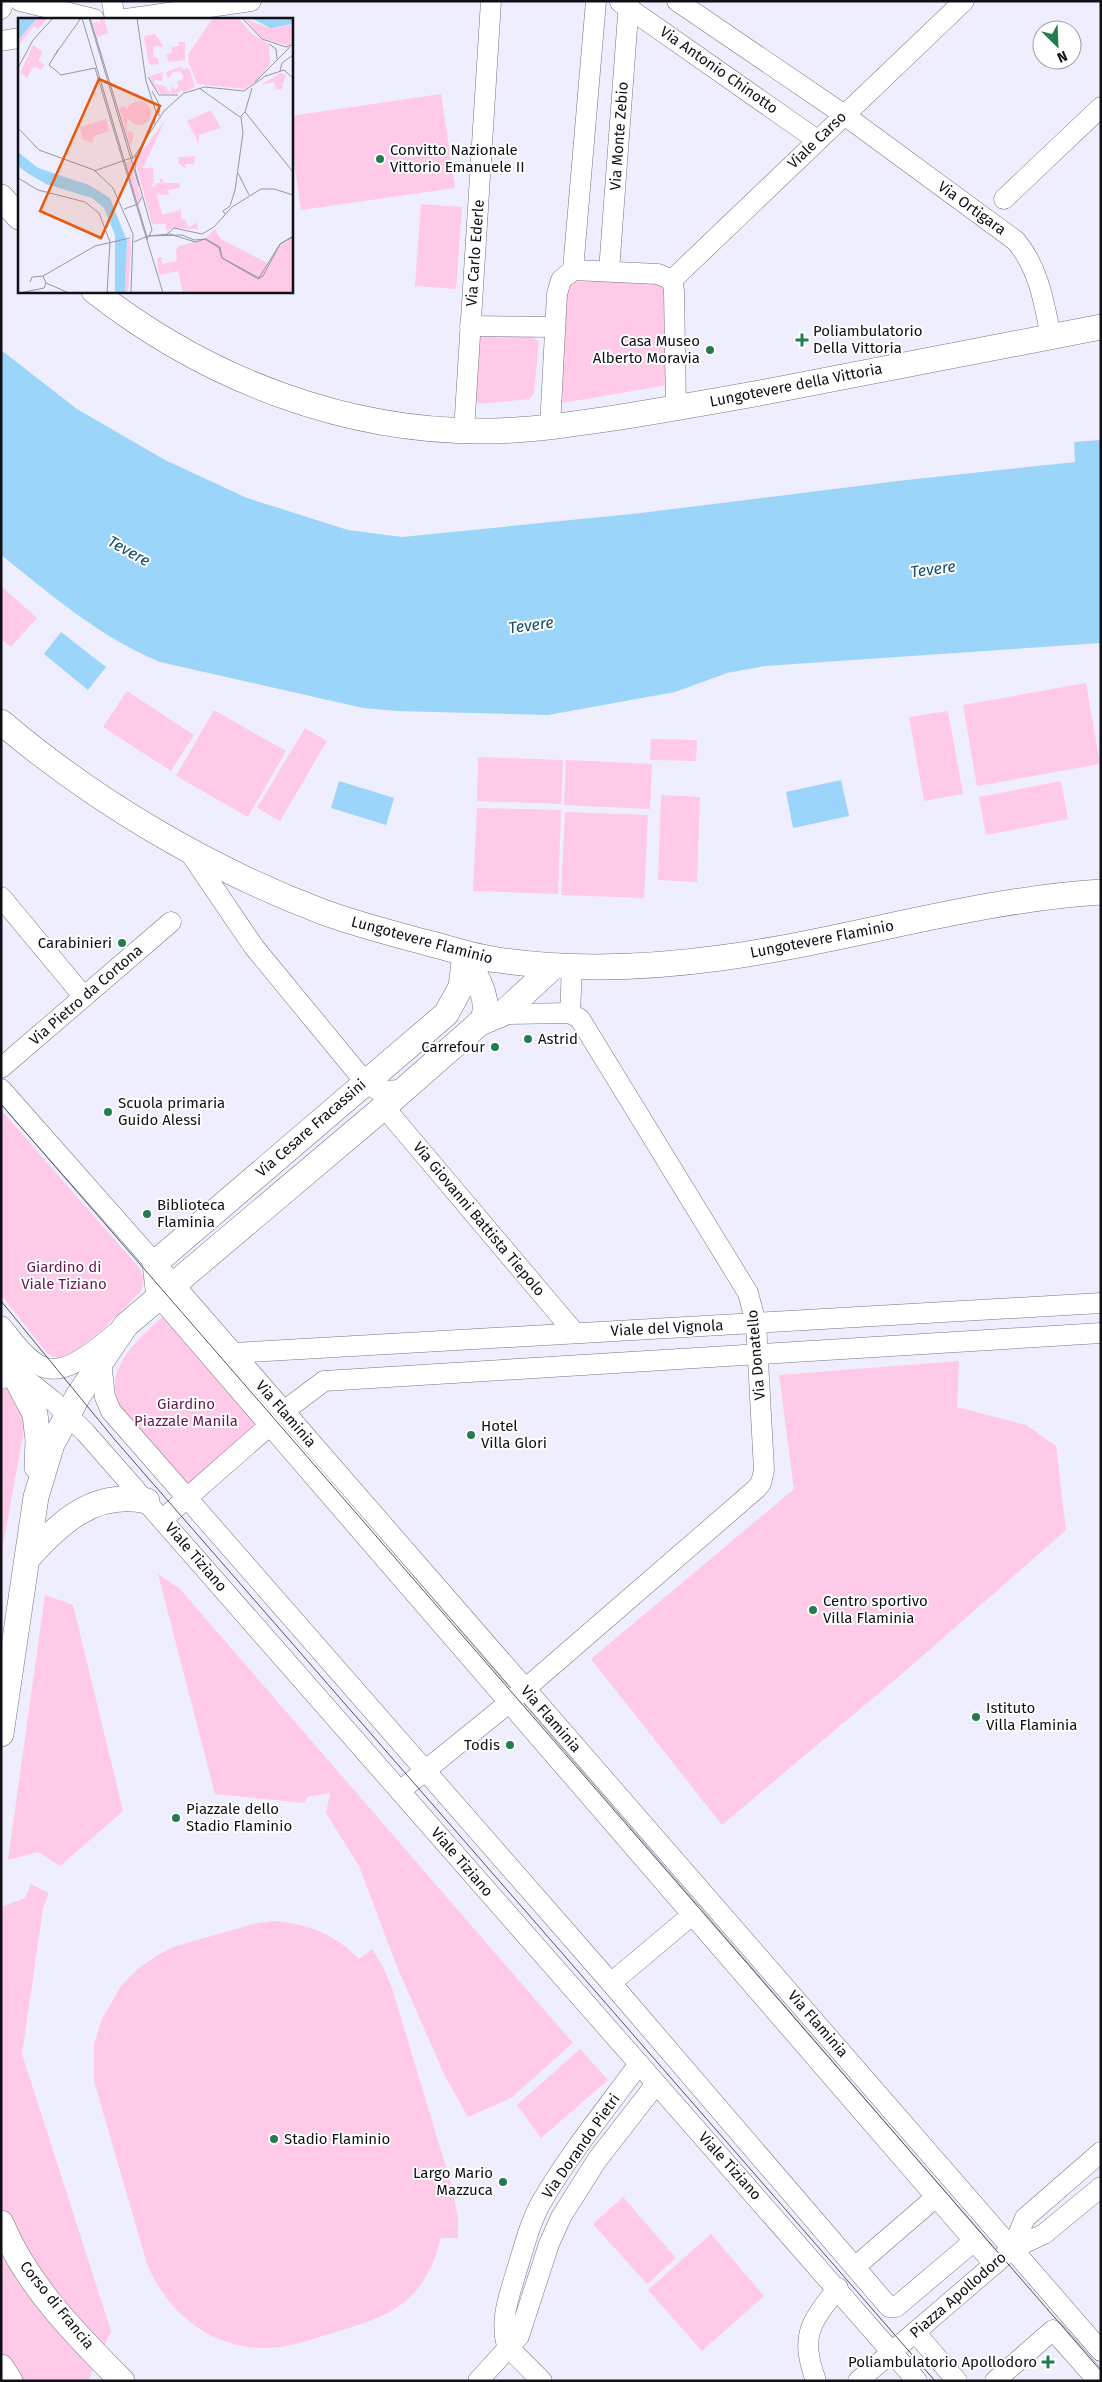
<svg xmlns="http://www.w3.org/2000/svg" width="1102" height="2382" viewBox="0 0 1102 2382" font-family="'Fira Sans',sans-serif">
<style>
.green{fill:#fecae8}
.water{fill:#9cd5fa}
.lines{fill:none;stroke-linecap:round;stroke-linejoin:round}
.minor-casing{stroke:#767487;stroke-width:21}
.major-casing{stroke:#767487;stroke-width:26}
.minor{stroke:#fff;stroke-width:20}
.major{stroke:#fff;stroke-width:25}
.tram{stroke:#55545d;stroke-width:1}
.poi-dot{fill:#237c50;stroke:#fff;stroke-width:2}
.labels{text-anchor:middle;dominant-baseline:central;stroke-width:4;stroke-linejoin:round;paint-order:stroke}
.street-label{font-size:15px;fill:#100f16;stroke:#fff}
.poi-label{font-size:15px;fill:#100f16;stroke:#fff;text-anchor:start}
.park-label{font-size:15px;fill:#67174f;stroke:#fff}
.water-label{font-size:16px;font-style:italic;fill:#154e6d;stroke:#fff}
.inset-road{fill:none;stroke:#9695a1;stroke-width:1}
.view{fill:#e8590c;fill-opacity:0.15;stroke:#e8590c;stroke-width:2.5}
.inset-edge{fill:none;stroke:#100f16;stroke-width:2.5}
</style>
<rect width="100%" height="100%" fill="#efeefe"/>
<g class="green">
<path d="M441,94L455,188L301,210L291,141V116Z"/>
<path d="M421,204L462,207L456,289L415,286Z"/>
<path d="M574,274L664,280L668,385L556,404L564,285Z"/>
<path d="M484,333H529L539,342L534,393L530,399L479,404L474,397L476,342Z"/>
<path d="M1,586L37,618L11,647L1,639Z"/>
<path d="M1086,683L1100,764L977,786L963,705Z"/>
<path d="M127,691L194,735L171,771L103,727Z"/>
<path d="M214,710L286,751L248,817L176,776Z"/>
<path d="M948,711L963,794L924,801L909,717Z"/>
<path d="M305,728L327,741L280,821L257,808Z"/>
<path d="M651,739L697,740L696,761L650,760Z"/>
<path d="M478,757L563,760L561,804L477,801Z"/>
<path d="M566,760L652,764L650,809L564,805Z"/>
<path d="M1061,781L1068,819L986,835L979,797Z"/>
<path d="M661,795L700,797L697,882L658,880Z"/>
<path d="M477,808L561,810L558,894L473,891Z"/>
<path d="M565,812L648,815L644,898L561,895Z"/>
<path d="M1,1110L140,1269L144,1280L141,1291L102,1330L76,1350L62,1358L53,1357L47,1353L1,1295Z"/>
<path d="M164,1316L257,1423L186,1486L119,1405C102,1369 140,1337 164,1316Z"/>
<path d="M959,1361L957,1407L1026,1425L1056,1446L1066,1530L910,1667L722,1825L591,1659L794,1489L779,1375Z"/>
<path d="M1,1377L26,1419L1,1556Z"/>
<path d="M158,1574L180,1589L573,2043L511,2098L468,2117L445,2076L398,1969L359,1866L326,1813L330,1793L307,1797L305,1803L215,1794Z"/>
<path d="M45,1595L73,1605L123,1811L60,1866L38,1852L8,1860Z"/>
<path d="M31,1884L49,1893L43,1908L22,2054L111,2331L88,2381H1V1907L25,1898Z"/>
<path d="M273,1921C306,1923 337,1935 359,1959L372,1949L384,1969L393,1991L451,2184L458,2218V2238H441C424,2303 392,2316 332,2333C310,2340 288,2348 266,2348C211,2349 167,2312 147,2264L94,2081V2044L102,2019L121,1986L140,1967L160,1954L173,1947L257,1923Z"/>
<path d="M580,2049L608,2080L541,2138L517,2105Z"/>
<path d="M623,2197L676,2258L647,2284L593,2224Z"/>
<path d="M711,2234L764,2296L702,2351L648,2290Z"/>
</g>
<g class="water">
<path d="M1,350L77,409L165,460L247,498L348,530L402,537L641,513L898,481L1075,462L1074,442L1101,440V643L765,666L727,673L675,692L548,715L397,711L363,708L160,662C101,638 50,594 1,555Z"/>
<path d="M61,632L106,667L88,690L44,654Z"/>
<path d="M841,780L849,816L793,828L786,792Z"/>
<path d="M339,781L394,798L386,825L331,808Z"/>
</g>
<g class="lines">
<g class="minor-casing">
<g id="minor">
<path d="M20,1L94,19"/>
<path d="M112,1L115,19"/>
<path d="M677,1L843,114L1016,241C1039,269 1044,302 1051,337"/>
<path d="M620,2L817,140"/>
<path d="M1,9L4,1"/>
<path d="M126,19L251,1"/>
<path d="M1,41L19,38"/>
<path d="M1004,199L1101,107"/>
<path d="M573,270L596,1"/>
<path d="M609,271L629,1"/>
<path d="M672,280L964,1"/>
<path d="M470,326L554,327"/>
<path d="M550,427L557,294L561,280L573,270L658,274L672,280L674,291L676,408"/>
<path d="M464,431L491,1"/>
<path d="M188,850L254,947L365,1082L379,1091L403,1090"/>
<path d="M1,897L84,997"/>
<path d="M570,1013L572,967"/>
<path d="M1,1068L171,922"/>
<path d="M1,1089L190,1303L1101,2351"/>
<path d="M384,1107L574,1332"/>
<path d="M159,1297L994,2264"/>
<path d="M1,1326C12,1339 24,1357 39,1365C64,1380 98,1347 116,1333"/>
<path d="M234,1353L1101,1303"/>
<path d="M101,1362L105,1397L111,1411L611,1983L889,2307H896L974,2241"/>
<path d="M1,1379L13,1369L52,1400L85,1432L917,2381"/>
<path d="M284,1411L324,1381L1101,1333"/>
<path d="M163,1519L269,1426"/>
<path d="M400,1791L510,1702L756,1489L761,1483L764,1470L756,1323L748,1293L580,1019L570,1013L502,1014"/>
<path d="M611,1983L693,1914"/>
<path d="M1012,2249L1025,2218L1101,2152"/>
<path d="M856,2266L936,2197"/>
<path d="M915,2332L957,2381"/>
<path d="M507,2346C500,2322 508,2299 515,2276C523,2251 529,2224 542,2201C570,2153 606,2109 639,2064"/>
<path d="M507,2346L542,2381"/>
<path d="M478,2381L519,2336L549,2244L561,2217L597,2160L656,2084"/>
<path d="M816,2381C800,2336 809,2324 838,2288"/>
<path d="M858,2381L1012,2249L1044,2234L1101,2187"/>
<path d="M995,2381L1053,2330L1098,2381"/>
</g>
</g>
<g class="major-casing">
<g id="major">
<path d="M1,197L19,217"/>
<path d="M94,291C208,380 348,434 494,431C534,430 574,424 614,418C664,410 715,401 765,392C877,371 989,349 1101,327"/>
<path d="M1,722C94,801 209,869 323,912C356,924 390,933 424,942C449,948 473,957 498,960C571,971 647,968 720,958C847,941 972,900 1101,892"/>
<path d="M478,1024L502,1014L554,966"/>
<path d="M159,1297L155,1263L446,1014L461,987L465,954"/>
<path d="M1,1350L35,1414L38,1440L37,1467"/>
<path d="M28,1558C60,1522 95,1490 147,1501"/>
<path d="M1,1734L36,1497L52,1444L78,1396L126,1325L384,1107L482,1021C493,1000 473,972 465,954"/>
<path d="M1,2223C26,2284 76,2335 122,2381"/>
<path d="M1,2367L10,2381"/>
</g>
</g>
<use href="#minor" class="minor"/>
<use href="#major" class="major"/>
<g class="tram">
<path d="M1,1104L1101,2371"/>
<path d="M1,1301L115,1440L935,2381"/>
</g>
</g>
<g class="poi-dot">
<circle cx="380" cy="159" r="5"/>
<path d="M799.5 332.5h5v5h5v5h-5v5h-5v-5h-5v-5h5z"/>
<circle cx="710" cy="350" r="5"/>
<circle cx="122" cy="943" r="5"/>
<circle cx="528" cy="1039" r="5"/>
<circle cx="495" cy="1047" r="5"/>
<circle cx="108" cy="1112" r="5"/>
<circle cx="147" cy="1214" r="5"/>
<circle cx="471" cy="1435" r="5"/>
<circle cx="813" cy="1610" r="5"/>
<circle cx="976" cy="1717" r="5"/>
<circle cx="510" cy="1745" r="5"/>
<circle cx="176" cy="1818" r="5"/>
<circle cx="274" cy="2139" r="5"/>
<circle cx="503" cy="2182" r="5"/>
<path d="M1045.5 2354.5h5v5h5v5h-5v5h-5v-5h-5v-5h5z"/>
</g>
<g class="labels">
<g class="street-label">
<text transform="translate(719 70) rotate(35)">Via Antonio Chinotto</text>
<text transform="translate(619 136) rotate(-86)">Via Monte Zebio</text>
<text transform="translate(817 140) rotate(-44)">Viale Carso</text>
<text transform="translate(972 208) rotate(36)">Via Ortigara</text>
<text transform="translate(475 253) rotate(-86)">Via Carlo Ederle</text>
<text transform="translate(796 385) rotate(-11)">Lungotevere della Vittoria</text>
<text transform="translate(822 939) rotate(-11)">Lungotevere Flaminio</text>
<text transform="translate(422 940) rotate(15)">Lungotevere Flaminio</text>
<text transform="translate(86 995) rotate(-41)">Via Pietro da Cortona</text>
<text transform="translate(311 1128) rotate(-41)">Via Cesare Fracassini</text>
<text transform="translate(479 1219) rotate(50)">Via Giovanni Battista Tiepolo</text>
<text transform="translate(667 1328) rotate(-3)">Viale del Vignola</text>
<text transform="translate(756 1355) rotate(-95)">Via Donatello</text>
<text transform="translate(286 1414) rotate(49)">Via Flaminia</text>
<text transform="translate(196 1557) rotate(49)">Viale Tiziano</text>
<text transform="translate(551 1719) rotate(49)">Via Flaminia</text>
<text transform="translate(462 1862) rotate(49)">Viale Tiziano</text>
<text transform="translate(818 2024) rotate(49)">Via Flaminia</text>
<text transform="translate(581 2146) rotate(-55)">Via Dorando Pietri</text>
<text transform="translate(730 2166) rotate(48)">Viale Tiziano</text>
<text transform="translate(958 2295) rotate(-41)">Piazza Apollodoro</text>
<text transform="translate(57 2305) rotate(51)">Corso di Francia</text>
</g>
<g class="poi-label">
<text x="390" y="150">Convitto Nazionale<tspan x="390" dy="17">Vittorio Emanuele II</tspan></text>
<text x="813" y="331">Poliambulatorio<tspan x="813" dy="17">Della Vittoria</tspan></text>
<text x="700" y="341" text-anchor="end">Casa Museo<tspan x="700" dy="17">Alberto Moravia</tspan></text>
<text x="112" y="943" text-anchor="end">Carabinieri</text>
<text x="538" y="1039">Astrid</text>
<text x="485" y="1047" text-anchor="end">Carrefour</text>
<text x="118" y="1103">Scuola primaria<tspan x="118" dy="17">Guido Alessi</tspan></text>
<text x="157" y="1205">Biblioteca<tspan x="157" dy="17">Flaminia</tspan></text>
<text x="481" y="1426">Hotel<tspan x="481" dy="17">Villa Glori</tspan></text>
<text x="823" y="1601">Centro sportivo<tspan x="823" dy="17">Villa Flaminia</tspan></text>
<text x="986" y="1708">Istituto<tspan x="986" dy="17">Villa Flaminia</tspan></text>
<text x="500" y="1745" text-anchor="end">Todis</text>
<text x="186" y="1809">Piazzale dello<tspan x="186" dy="17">Stadio Flaminio</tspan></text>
<text x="284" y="2139">Stadio Flaminio</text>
<text x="493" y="2173" text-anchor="end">Largo Mario<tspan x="493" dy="17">Mazzuca</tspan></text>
<text x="1037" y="2362" text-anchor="end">Poliambulatorio Apollodoro</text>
</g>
<g class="park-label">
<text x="64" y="1267">Giardino di<tspan x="64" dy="17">Viale Tiziano</tspan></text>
<text x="186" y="1404">Giardino<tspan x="186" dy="17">Piazzale Manila</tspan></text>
</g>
<g class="water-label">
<text transform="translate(129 551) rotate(29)">Tevere</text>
<text transform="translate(933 569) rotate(-8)">Tevere</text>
<text transform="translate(531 625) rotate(-8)">Tevere</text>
</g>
</g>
<g transform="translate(18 18)">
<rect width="275" height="275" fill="#efeefe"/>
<path d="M19,0H30L20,11L16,8L0,28L2,20ZM82,0H86L90,15L79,19L75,5L80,4L82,7ZM195,0H220L234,16L251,26L252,46L240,62L227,71L179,66L170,43L171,35ZM226,0L251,10L275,7V25L272,28L243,20ZM137,16L146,29L136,28L135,38L140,41L141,46L131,47L126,18ZM160,24H167V42L151,44L148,37L154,34L153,29L161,28ZM15,27L25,34L20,42L27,47L23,52L16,48L9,60L2,55ZM163,48L164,51L171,50L177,69L165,74L163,72L159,75L143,76L134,66L132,58L145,54L144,63L136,62V66L147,68L152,75L154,68L157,72L161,68L158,64L165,61V57L162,53L155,54L150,61L148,54ZM262,55L268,57L265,66L258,64L265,67L264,72L258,71L256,64L243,67ZM109 95a12 12 0 1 1 24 0a12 12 0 1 1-24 0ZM106,88L110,91L109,112L116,115L113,129L101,90ZM193,92L203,110L181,117V126L169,103ZM88,101L91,113L76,118L74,125L64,121L62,109ZM147,102L125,150H135L136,164L133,169L137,168L138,172L137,165H142V161H145V165H161L162,170L150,172L151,177L139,176L144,197L163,192V202L166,201L171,209L177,206V202L181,211L154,210L148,213V206H134L117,143ZM177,138L176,146H167L168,151L160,145L161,139ZM112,143L123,179L120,185L107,145ZM197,211L203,221L251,246L245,260L261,228L275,220V275H165L160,253L141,257L139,240L144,239V246L159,243L158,232L161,228L187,221ZM109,222H112L113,233L110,275H107Z" fill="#fecae8"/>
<path d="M4,0H19L0,22V4ZM233,0H275V6L252,10ZM0,134L20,150L71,167L92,180L109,223L107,275H97V217L86,190L74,180L28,166L11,156L0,148Z" fill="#9cd5fa"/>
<path class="inset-road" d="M64,0L129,219M71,0L121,168M72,0L115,141M119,0L128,63L138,94L136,106M224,0L244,21L268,29L274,27M251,26L258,31L259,41M40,32L31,47L43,57L77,50L145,275M37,37L63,0M0,50L15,22L35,0M262,53L264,45L275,37M248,58L266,52L275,60M130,59L141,77H160M237,64L272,29M181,70L222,99L227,94L234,70M134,73L141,86V98M227,94L275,154M0,110L21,132L76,152L95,170L115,216L113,275M118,137L117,151L134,212L131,218M76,153L116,139L146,93L166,75L187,69L226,73L249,57M220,155L231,177M0,160L20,172L67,184L81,195L92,224L89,275M106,191L120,186L124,179M207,196L205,193L212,188L217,172L225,115L223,99M149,216L156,210L184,216L196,209L214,189L243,171H256L275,177M164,217L176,222L188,221L202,229L204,240L241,260L262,226L275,218M131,218L164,217M129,222L130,218L152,216L177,224L187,221L201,230L204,240L240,261L245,258L262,226L275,219M116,224L130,218M25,258L77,228L112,220M12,264L14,259L25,258M28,265L51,275M2,275L26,270L28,265L25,258"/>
<path class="view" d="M81,61L142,88L83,220L22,193Z"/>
<rect width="275" height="275" class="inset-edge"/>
</g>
<rect width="1102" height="2382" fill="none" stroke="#100f16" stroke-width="5"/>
<g transform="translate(1057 45) rotate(156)"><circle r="24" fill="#ffffff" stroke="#9f9fa2"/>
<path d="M0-4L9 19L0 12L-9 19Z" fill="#237c50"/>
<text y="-8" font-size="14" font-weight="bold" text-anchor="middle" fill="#100f16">N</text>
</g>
</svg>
